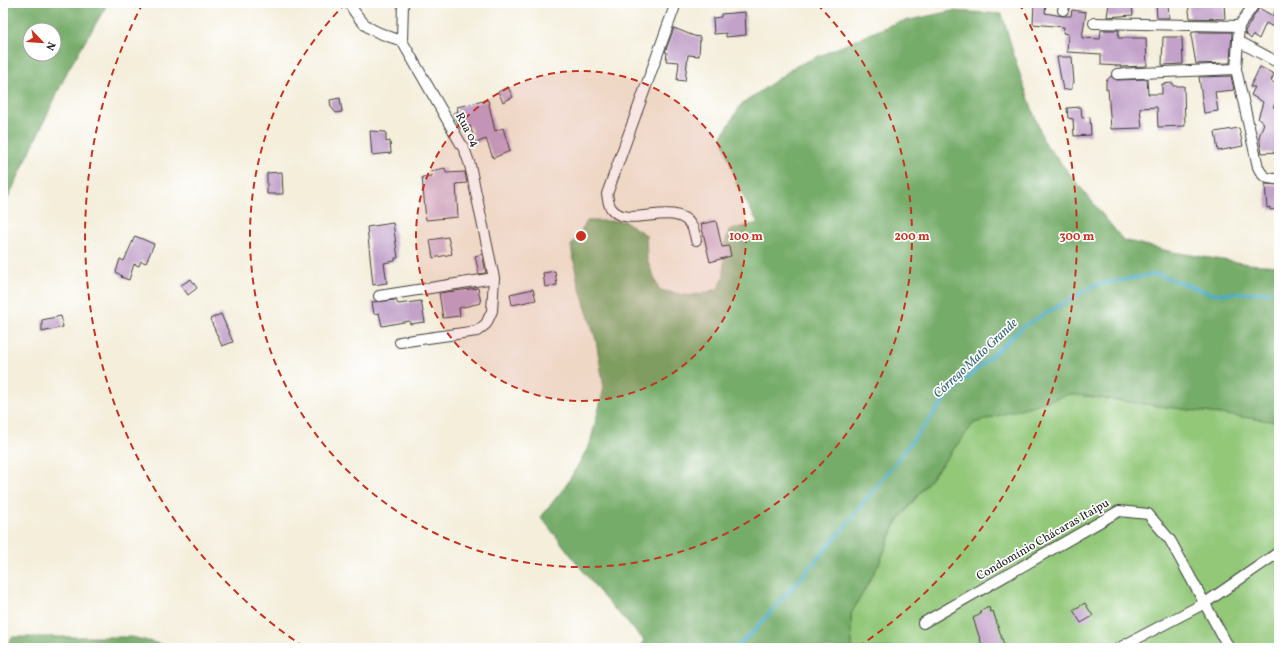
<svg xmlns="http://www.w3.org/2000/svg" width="1282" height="651" viewBox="0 0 1282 651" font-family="Vollkorn,serif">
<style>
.green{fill:#93c879;stroke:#58724a}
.forest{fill:#76ac69;stroke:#496442;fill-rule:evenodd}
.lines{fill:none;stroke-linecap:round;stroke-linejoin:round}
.stream{stroke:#49acc9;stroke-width:3.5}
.building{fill:#c3a2ca}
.street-casing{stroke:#3c3c39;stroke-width:12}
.street{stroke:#fff;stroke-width:10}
.ring{fill:none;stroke:#c8321e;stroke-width:2;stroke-dasharray:7 5}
.labels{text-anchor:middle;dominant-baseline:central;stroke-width:3.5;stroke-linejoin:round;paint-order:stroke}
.street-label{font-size:12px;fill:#1c1c1c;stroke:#fff}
.water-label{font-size:13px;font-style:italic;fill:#326472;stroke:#fff}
.centre{fill:#c8321e;stroke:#fff;stroke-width:2}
.ring-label{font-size:12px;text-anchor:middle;font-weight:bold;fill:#c8321e;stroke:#fff;stroke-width:3.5;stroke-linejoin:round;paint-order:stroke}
</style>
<rect width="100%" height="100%" fill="#fff"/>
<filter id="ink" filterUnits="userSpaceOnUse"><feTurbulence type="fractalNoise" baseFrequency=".025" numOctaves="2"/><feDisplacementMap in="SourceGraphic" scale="8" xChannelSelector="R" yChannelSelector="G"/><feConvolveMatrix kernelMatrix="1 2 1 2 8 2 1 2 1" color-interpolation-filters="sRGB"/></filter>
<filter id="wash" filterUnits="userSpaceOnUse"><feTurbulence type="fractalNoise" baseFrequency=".012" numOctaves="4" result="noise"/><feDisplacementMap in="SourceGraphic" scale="16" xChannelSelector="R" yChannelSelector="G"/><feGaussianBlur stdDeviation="0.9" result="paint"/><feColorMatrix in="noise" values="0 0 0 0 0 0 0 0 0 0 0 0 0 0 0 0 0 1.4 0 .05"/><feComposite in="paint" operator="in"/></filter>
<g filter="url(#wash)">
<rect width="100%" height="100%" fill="#f4eedb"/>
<path class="green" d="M1070,394L1279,422V648H852L851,614L879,564L896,524L974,423Z"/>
<g class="forest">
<path d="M3,3H108L68,70L3,209ZM30,30H54V54H30Z"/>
<path d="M952,11L1002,14L1017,66L1044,142L1123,240L1173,252L1248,264L1279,266V422L1070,394L974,423L895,524L879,564L851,614L852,648H640L644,640L605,599L541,517L567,484L590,444L604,388L596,340L578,283L571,246L587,221H624L646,235L647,260L659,290L690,296L718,289L724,277V246L729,230L758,223L737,185L722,136L741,105L796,66L895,23Z"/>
<path d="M12,637H132L176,648H5Z"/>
</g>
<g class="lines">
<path class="stream" d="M735,648L755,630L838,535L947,397L1024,326L1095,285L1157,274L1212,294L1279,292"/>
</g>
<g id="blocks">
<g class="building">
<path d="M1034,3H1046L1045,13L1062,16H1071L1072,10L1086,12L1082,38L1100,39L1101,30H1119L1118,38H1146L1147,66L1120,67L1121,66L1101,65V54L1067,52L1068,34L1063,33L1064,27L1033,24Z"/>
<path d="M1109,3H1132L1133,15L1107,17Z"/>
<path d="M1156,3H1168L1169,18H1157Z"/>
<path d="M1188,3H1224L1225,19L1190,18Z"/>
<path d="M1279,4V30L1266,23L1259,39L1253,35L1251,39L1245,33V31L1259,8L1273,16Z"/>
<path d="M745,12L746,35L726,37V33L714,34L713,18L721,17V14Z"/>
<path d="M674,28L694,36L700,37L699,56L688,55L685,81L677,80L679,62L666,61L667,52H665Z"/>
<path d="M1192,32H1232L1230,63L1196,64L1191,35H1192Z"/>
<path d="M1163,37H1182L1183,64L1162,65Z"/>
<path d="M1057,57H1072L1074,83H1072V89L1063,90Z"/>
<path d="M1260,67L1274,74L1271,81L1279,86V95L1273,107L1279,110V152L1262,153L1259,137L1264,123L1258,119L1263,102L1251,95L1255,87H1250Z"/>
<path d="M1111,76L1117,80L1147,79L1148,94H1162V84L1173,83V86H1184L1185,126L1158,127L1157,107L1140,108L1142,128L1111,129L1108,89H1106V81Z"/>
<path d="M1231,76L1234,90L1215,92L1218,111L1204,113L1199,77Z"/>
<path d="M508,87L513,97L503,102L498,92Z"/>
<path d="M340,98L342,112L336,113L331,107L330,100Z"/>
<path d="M488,100L495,131L503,128L510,151L493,158L486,139L476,143L470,126L460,128L453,113L458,112L457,107Z"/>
<path d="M1081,107L1082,118L1090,117L1091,135L1074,136L1073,119L1068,118L1067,108Z"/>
<path d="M1239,128L1243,146L1218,151L1215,132Z"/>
<path d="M370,131L386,132V142L390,141L391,153L372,155Z"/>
<path d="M445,168L446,173L465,172L467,183L456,184L458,217L426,220L422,177L432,176L431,171Z"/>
<path d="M282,172L283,194H267V173Z"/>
<path d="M1265,184L1279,185V209L1270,210V207L1267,208Z"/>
<path d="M716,221L722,247L729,246L731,256L710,262L701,224Z"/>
<path d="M393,223L398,258H395V261L384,263L387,283L373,285L367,227Z"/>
<path d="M135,236L154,244L146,263L141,261L139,266L134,264L129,280L121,277L122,276L116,272L120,259L124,261Z"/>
<path d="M448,237L452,254L433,258L430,240Z"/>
<path d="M482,254L486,273L479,274L475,256Z"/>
<path d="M555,271L557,285L545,287L543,273Z"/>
<path d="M191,279L197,288L188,295L181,285Z"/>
<path d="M478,288L481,303L459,308L460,316L443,318L439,293Z"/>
<path d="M533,289L536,300L512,305L510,294Z"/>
<path d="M396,300L398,304L421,301L425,322L410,324L409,321L382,326L379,313L374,314L372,302Z"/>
<path d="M221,314L233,342L222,346L210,319Z"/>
<path d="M61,316L63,327L42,332V320Z"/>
<path d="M1085,603L1093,616L1081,623L1073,610Z"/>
<path d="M989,607L990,612L993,611L1004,645L994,648H983L973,618L981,614L980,611Z"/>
</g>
</g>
</g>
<g filter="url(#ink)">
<use href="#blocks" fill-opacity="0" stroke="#3c3c39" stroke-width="1"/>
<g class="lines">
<g class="street-casing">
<g id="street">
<path d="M349,3C365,31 373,31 402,41"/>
<path d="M676,3L607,194C608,198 608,204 611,208C627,231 674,199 691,225C694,229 695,235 696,240"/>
<path d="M1255,3L1239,26L1236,69L1258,167C1263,178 1267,179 1279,179"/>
<path d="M1063,10L1065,3"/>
<path d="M1094,23L1239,26"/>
<path d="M1238,41L1279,63"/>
<path d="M1117,74L1236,69"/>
<path d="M379,296L494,278"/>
<path d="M400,342L477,331L486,324L492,311L494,278L470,165L465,151L402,41L403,3"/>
<path d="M923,623L1119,511L1148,514L1170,540L1229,648"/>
<path d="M1119,648L1205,603L1279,552"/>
</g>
</g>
<use href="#street" class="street"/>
</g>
</g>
<circle cx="581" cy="236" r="165" fill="#c8321e" fill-opacity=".12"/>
<g class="ring">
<circle cx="581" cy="236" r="165"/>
<path d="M817 4A331 331 0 1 1 345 4"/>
<path d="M304 647A496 496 0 0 1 143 3M1019 3A496 496 0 0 1 858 647"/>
</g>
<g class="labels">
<g class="street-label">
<text transform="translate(467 130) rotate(62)">Rua 04</text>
<text transform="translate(1043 540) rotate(-30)">Condomínio Chácaras Itaipu</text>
</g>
<g class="water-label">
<text transform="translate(976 359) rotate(-43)">Córrego Mato Grande</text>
</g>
</g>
<circle cx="581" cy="236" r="6" class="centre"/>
<g class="ring-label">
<text x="746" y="240">100 m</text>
<text x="912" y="240">200 m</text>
<text x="1077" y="240">300 m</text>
</g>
<rect width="1282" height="651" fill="none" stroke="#fff" stroke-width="16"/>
<g transform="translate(42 42) rotate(115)"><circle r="19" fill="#ffffff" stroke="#a4a4a4"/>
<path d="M0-3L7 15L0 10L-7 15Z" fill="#c8321e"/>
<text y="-6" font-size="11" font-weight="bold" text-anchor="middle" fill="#1c1c1c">N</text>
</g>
</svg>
